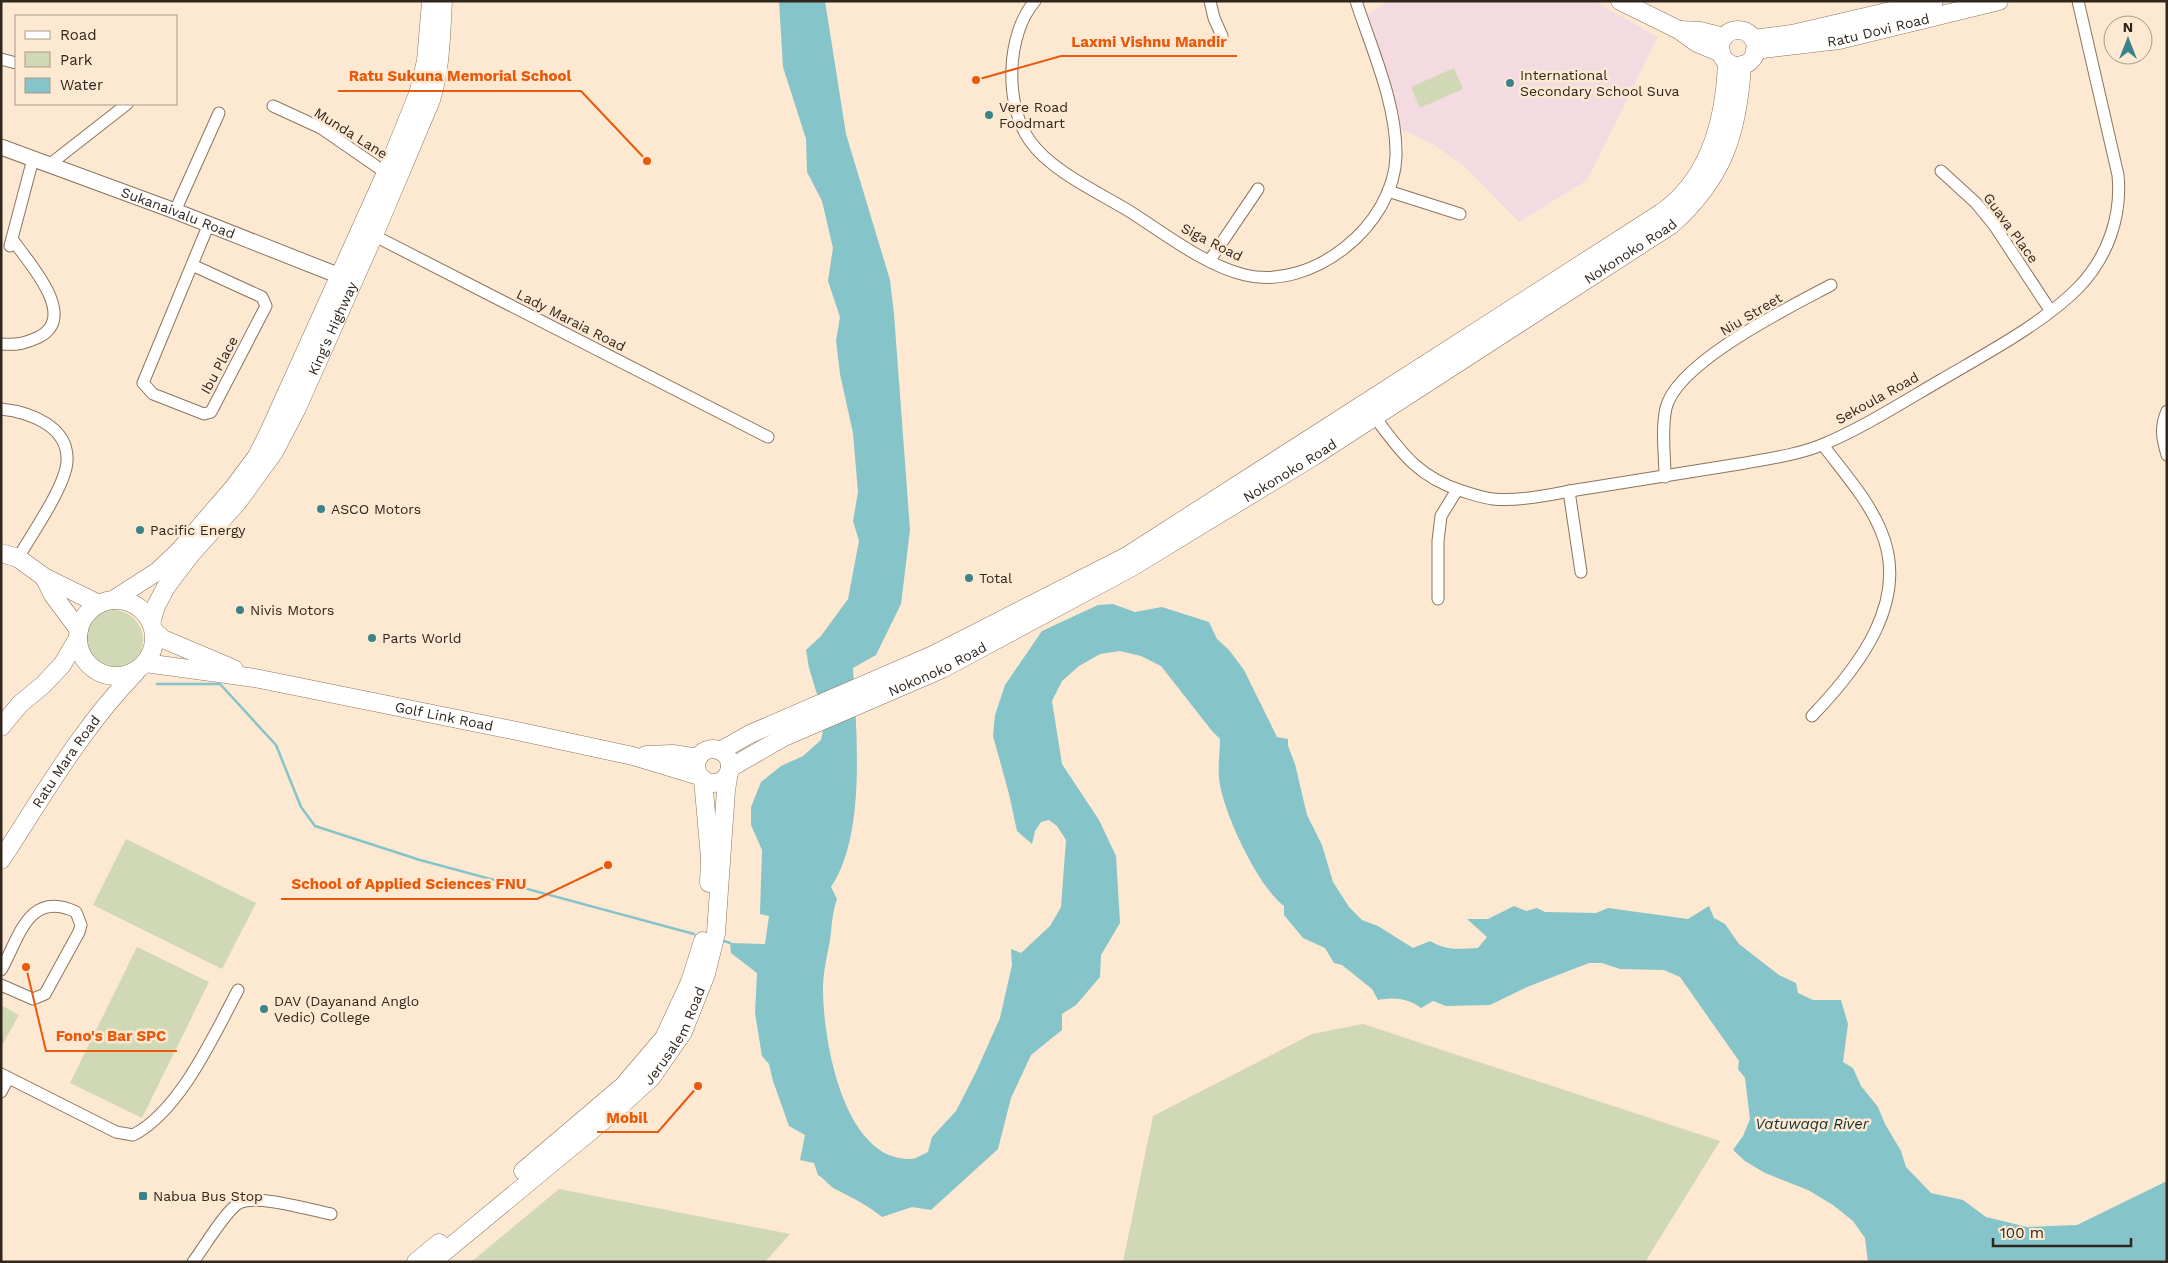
<svg xmlns="http://www.w3.org/2000/svg" width="2168" height="1263" viewBox="0 0 2168 1263" font-family="'Work Sans',sans-serif">
<style>
.education{fill:#f4dae1}
.green{fill:#d1d8b5}
.water{fill:#85c4c8}
.lines{fill:none;stroke-linecap:round;stroke-linejoin:round}
.stream{stroke:#85c4c8;stroke-width:2.5}
.minor-casing{stroke:#8c755d;stroke-width:13}
.secondary-casing{stroke:#8c755d;stroke-width:17}
.primary-casing{stroke:#8c755d;stroke-width:19}
.trunk-casing{stroke:#8c755d;stroke-width:19}
.minor{stroke:#fff;stroke-width:11}
.secondary{stroke:#fff;stroke-width:15}
.primary{stroke:#fff;stroke-width:18}
.trunk{stroke:#fff;stroke-width:18}
.poi-dot{fill:#3b838a;stroke:#fde8d2;stroke-width:2}
.labels{text-anchor:middle;dominant-baseline:central;stroke-width:5;stroke-linejoin:round;paint-order:stroke}
.street-label{font-size:14px;fill:#30261c;stroke:#fde8d2}
.poi-label{font-size:14px;fill:#30261c;stroke:#fde8d2;text-anchor:start}
.water-label{font-size:15px;font-style:italic;fill:#113133;stroke:#fde8d2}
.leader{fill:none;stroke:#e8590c;stroke-width:2}
.callout-dot{fill:#e8590c;stroke:#fde8d2;stroke-width:2}
.callout-label{font-size:15px;text-anchor:middle;font-weight:bold;fill:#e8590c;stroke:#fde8d2;stroke-width:5;stroke-linejoin:round;paint-order:stroke}
</style>
<rect width="100%" height="100%" fill="#fde8d2"/>
<path class="education" d="M1390,1H1594L1658,37L1587,180L1519,222L1464,166L1433,144L1400,129L1364,16Z"/>
<g class="green">
<path d="M1454,68L1463,89L1420,108L1411,87Z"/>
<circle cx="113" cy="640" r="30"/>
<path d="M126,839L256,903L222,969L93,905Z"/>
<path d="M137,947L209,982L142,1118L70,1083Z"/>
<path d="M1,1005L19,1015L1,1047Z"/>
<path d="M1363,1024L1720,1141L1645,1262H1123L1153,1116L1312,1034Z"/>
<path d="M559,1189L790,1234L765,1262H471Z"/>
</g>
<path class="water" d="M779,1H825L846,134L890,280L894,314L910,530L901,604L876,655L853,668C856,730 867,834 831,887L837,899C832,913 832,926 830,940C827,956 823,973 823,989C823,1039 843,1161 911,1159C916,1159 923,1154 928,1152L932,1137L956,1111L976,1072L1000,1018L1012,965L1011,949L1021,953L1050,926L1061,907L1066,840L1057,826L1049,820L1041,822L1035,831L1032,844L1017,831L1009,794L993,736L995,715L1005,685L1042,631L1098,605L1113,604L1135,612L1162,607L1209,622L1217,639L1229,650L1244,670L1277,737L1288,739V746L1295,764L1307,815L1322,845L1333,882L1349,907L1362,920L1378,926L1413,948L1430,941C1448,951 1457,949 1478,948L1487,937L1467,919H1488L1514,906L1526,911L1537,908L1545,912L1596,913L1608,908L1688,919L1709,906L1714,918L1725,924L1739,944L1779,975L1796,983L1798,993L1813,1000H1841L1848,1024L1843,1062L1853,1068L1861,1086L1878,1107L1885,1124L1901,1151L1906,1167L1931,1193L1963,1200L1986,1217L2027,1227L2077,1225L2167,1181V1262H1868L1865,1238L1853,1221L1833,1205L1808,1190L1765,1173L1745,1161L1733,1150L1743,1136L1750,1119L1745,1078L1738,1069L1739,1061L1680,977L1664,970L1620,969L1602,963H1589L1527,987L1490,1005L1446,1006L1433,1001L1421,1008C1407,998 1395,997 1378,1000L1372,989L1342,965L1334,963L1325,948L1303,938L1284,915V906C1258,887 1221,809 1219,777C1218,764 1220,751 1220,739L1212,731L1161,666L1141,656L1120,651L1100,654L1079,666L1062,681L1052,701L1062,764L1099,820L1116,856L1120,923L1101,955L1100,977L1076,1005L1062,1014V1030L1031,1055L1011,1098L998,1149L931,1210L912,1207L882,1217C867,1205 853,1198 837,1190C830,1187 825,1179 818,1175L814,1163L800,1160L805,1135L789,1126L773,1081L769,1064L762,1056L755,1013L757,973L731,953L730,943L765,944L769,916L760,914L762,850L751,825V807L761,782L781,766L803,756L821,740L825,720L809,668L806,650L821,636L848,599L859,541L853,521L858,492L853,433L840,374L836,341L840,317L828,281L833,248L822,201L807,172L806,139L783,67Z"/>
<g class="lines">
<g class="stream">
<path d="M157,684H220L276,745L301,807L315,826L420,860L694,934"/>
<path d="M724,941L730,943"/>
</g>
<g class="minor-casing">
<g id="minor">
<path d="M1035,1C1006,34 1004,105 1030,141C1051,171 1098,192 1129,211C1164,233 1204,265 1245,275C1313,291 1394,225 1396,156C1397,104 1372,50 1356,1"/>
<path d="M1210,1L1214,18L1222,36"/>
<path d="M1,59L16,63"/>
<path d="M273,106L321,128L386,173"/>
<path d="M49,165L127,104"/>
<path d="M1941,171L1976,203L1994,225L2050,310"/>
<path d="M1388,191L1460,214"/>
<path d="M175,211L219,113"/>
<path d="M369,233L768,437"/>
<path d="M10,246L33,159"/>
<path d="M1210,260L1258,189"/>
<path d="M192,265L262,297L266,306L211,412L204,414L153,394L143,383L208,226"/>
<path d="M1,344C18,345 23,344 39,337C79,316 28,262 12,239"/>
<path d="M1,409C29,412 69,426 67,461C66,486 31,535 18,558"/>
<path d="M2167,411C2160,427 2162,438 2167,455"/>
<path d="M1371,412C1399,449 1415,476 1462,491C1472,494 1483,498 1493,499C1524,502 1559,492 1589,488C1639,480 1689,472 1739,464C1767,459 1798,455 1824,444C1864,427 1903,402 1941,380C1985,354 2042,324 2078,288C2108,257 2122,216 2118,175L2078,1"/>
<path d="M1665,477C1665,455 1661,430 1666,408C1677,362 1790,307 1831,285"/>
<path d="M1569,491L1581,572"/>
<path d="M1438,599V541L1441,516L1457,490"/>
<path d="M1812,716C1858,668 1911,601 1881,531C1868,499 1843,472 1823,445"/>
<path d="M1,970C19,939 28,889 76,912L81,925L79,932L45,994L33,999L1,985"/>
<path d="M1,1074L116,1132L133,1135C180,1111 214,1035 238,990"/>
<path d="M1,1092L8,1079"/>
<path d="M193,1262C203,1249 226,1210 239,1203C258,1194 310,1210 331,1214"/>
</g>
</g>
<g class="secondary-casing">
<g id="secondary">
<path id="s1" d="M1,147L175,211L350,280"/>
</g>
</g>
<g class="primary-casing">
<g id="primary">
<path d="M1620,1L1679,30L1697,43L1721,53"/>
<path d="M1679,30L1700,31L1724,37"/>
<circle cx="1738" cy="48" r="18"/>
<path d="M1753,39L1792,34L1934,1"/>
<path id="s2" d="M1755,50L1839,40L1999,1"/>
<path d="M1,553L18,558L44,577L99,604"/>
<path d="M44,577L53,595L79,630"/>
<path d="M154,631L163,639L234,669"/>
<path id="s3" d="M145,663L255,678L517,731L633,756L699,776"/>
<circle cx="713" cy="766" r="17"/>
<path d="M720,751L750,734L933,655L1127,556L1661,213C1710,179 1725,120 1727,62"/>
<path d="M646,755L673,754L698,758"/>
<path id="s4" d="M730,768L784,737L942,669L1132,567L1314,456L1671,225C1723,179 1738,133 1742,65"/>
<path d="M703,779L710,858L709,883"/>
<path d="M523,1171L623,1086L664,1038L690,982L703,941"/>
<path d="M416,1262L439,1243"/>
<path id="s5" d="M432,1262L610,1115L651,1078L683,1032L706,974L716,933L726,790L729,772"/>
</g>
</g>
<g class="trunk-casing">
<g id="trunk">
<circle cx="116" cy="638" r="38"/>
<path d="M113,600L158,571L179,551L234,487L257,456L269,432L386,173L418,94L426,61L431,1"/>
<path id="s6" d="M151,623L156,606L166,587L191,554L237,503L274,452L297,408L374,235L431,100C441,68 441,35 443,1"/>
<path d="M1,727L20,704L43,685L62,665L78,638"/>
<path id="s7" d="M1,860C43,796 82,727 136,672"/>
</g>
</g>
<use href="#minor" class="minor"/>
<use href="#secondary" class="secondary"/>
<use href="#primary" class="primary"/>
<use href="#trunk" class="trunk"/>
</g>
<g class="poi-dot">
<circle cx="1510" cy="83" r="5"/>
<circle cx="989" cy="115" r="5"/>
<circle cx="321" cy="509" r="5"/>
<circle cx="140" cy="530" r="5"/>
<circle cx="969" cy="578" r="5"/>
<circle cx="240" cy="610" r="5"/>
<circle cx="372" cy="638" r="5"/>
<circle cx="264" cy="1009" r="5"/>
<rect x="138" y="1191" width="10" height="10" rx="2.5"/>
</g>
<g class="labels">
<g class="street-label">
<text stroke="none"><textPath href="#s2" startOffset="125">Ratu Dovi Road</textPath></text>
<text transform="translate(351 133) rotate(32)">Munda Lane</text>
<text stroke="none"><textPath href="#s1" startOffset="189">Sukanaivalu Road</textPath></text>
<text transform="translate(2011 228) rotate(54)">Guava Place</text>
<text transform="translate(1212 242) rotate(27)">Siga Road</text>
<text stroke="none"><textPath href="#s4" startOffset="1040">Nokonoko Road</textPath></text>
<text transform="translate(1751 314) rotate(-31)">Niu Street</text>
<text transform="translate(571 320) rotate(27)">Lady Maraia Road</text>
<text stroke="none"><textPath href="#s6" startOffset="349">King's Highway</textPath></text>
<text transform="translate(219 365) rotate(-62)">Ibu Place</text>
<text transform="translate(1877 398) rotate(-29)">Sekoula Road</text>
<text stroke="none"><textPath href="#s4" startOffset="635">Nokonoko Road</textPath></text>
<text stroke="none"><textPath href="#s4" startOffset="230">Nokonoko Road</textPath></text>
<text stroke="none"><textPath href="#s3" startOffset="304">Golf Link Road</textPath></text>
<text stroke="none"><textPath href="#s7" startOffset="118">Ratu Mara Road</textPath></text>
<text stroke="none"><textPath href="#s5" startOffset="335">Jerusalem Road</textPath></text>
</g>
<g class="poi-label">
<text x="1520" y="75">International<tspan x="1520" dy="16">Secondary School Suva</tspan></text>
<text x="999" y="107">Vere Road<tspan x="999" dy="16">Foodmart</tspan></text>
<text x="331" y="509">ASCO Motors</text>
<text x="150" y="530">Pacific Energy</text>
<text x="979" y="578">Total</text>
<text x="250" y="610">Nivis Motors</text>
<text x="382" y="638">Parts World</text>
<text x="274" y="1001">DAV (Dayanand Anglo<tspan x="274" dy="16">Vedic) College</tspan></text>
<text x="153" y="1196">Nabua Bus Stop</text>
</g>
<g class="water-label">
<text x="1812" y="1124">Vatuwaqa River</text>
</g>
</g>
<path class="leader" d="M976 80L1061 56H1237M647 161L581 91H338M608 865L537 899H281M26 967L46 1051H177M698 1086L658 1132H597"/>
<g class="callout-dot">
<circle cx="976" cy="80" r="5"/>
<circle cx="647" cy="161" r="5"/>
<circle cx="608" cy="865" r="5"/>
<circle cx="26" cy="967" r="5"/>
<circle cx="698" cy="1086" r="5"/>
</g>
<g class="callout-label">
<text x="1149" y="47">Laxmi Vishnu Mandir</text>
<text x="460" y="81">Ratu Sukuna Memorial School</text>
<text x="409" y="889">School of Applied Sciences FNU</text>
<text x="111" y="1041">Fono's Bar SPC</text>
<text x="627" y="1123">Mobil</text>
</g>
<rect width="2168" height="1263" fill="none" stroke="#30261c" stroke-width="5"/>
<rect x="15" y="15" width="162" height="90" fill="#fde8d2" stroke="#ab9a89"/>
<rect x="25" y="31" width="25" height="8" fill="#ffffff" stroke="#ab9a89"/>
<text x="60" y="40" font-size="15" fill="#30261c">Road</text>
<rect x="25" y="52" width="25" height="15" fill="#d1d8b5" stroke="#ab9a89"/>
<text x="60" y="65" font-size="15" fill="#30261c">Park</text>
<rect x="25" y="78" width="25" height="15" fill="#85c4c8" stroke="#ab9a89"/>
<text x="60" y="90" font-size="15" fill="#30261c">Water</text>
<g transform="translate(2128 40)"><circle r="24" fill="#fde8d2" stroke="#ab9a89"/>
<path d="M0-4L9 19L0 12L-9 19Z" fill="#3b838a"/>
<text y="-8" font-size="14" font-weight="bold" text-anchor="middle" fill="#30261c">N</text>
</g>
<path d="M1993 1238v8h138v-8" fill="none" stroke="#30261c" stroke-width="2.5"/>
<text x="2000" y="1238" font-size="15" fill="#30261c" stroke="#fde8d2" stroke-width="4" paint-order="stroke">100 m</text>
</svg>
